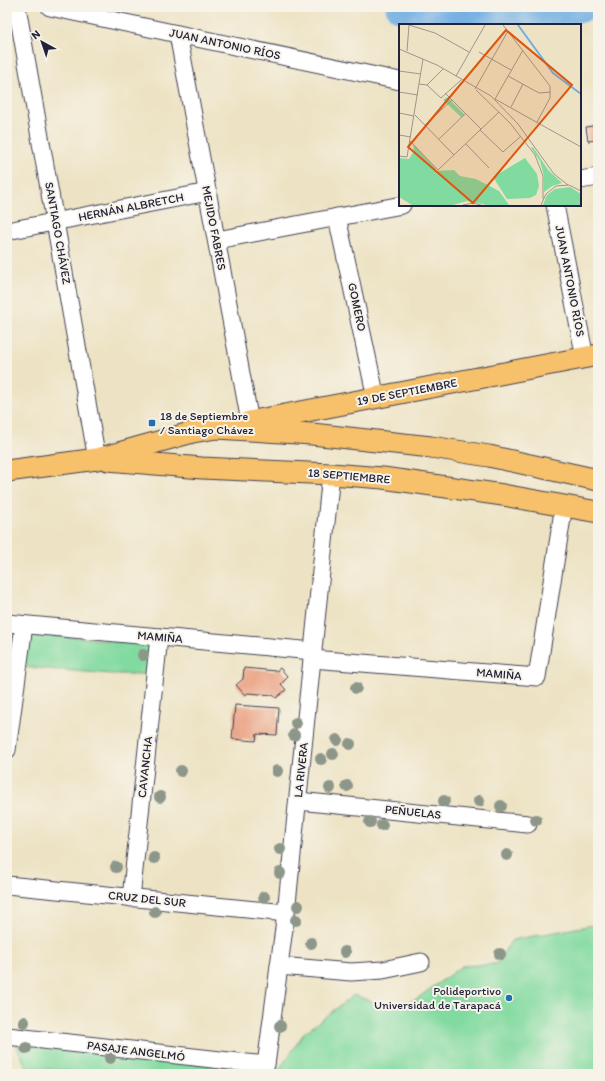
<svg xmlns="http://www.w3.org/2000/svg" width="605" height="1081" viewBox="0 0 605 1081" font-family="Itim,sans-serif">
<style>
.green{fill:#81da9f;stroke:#527e6d}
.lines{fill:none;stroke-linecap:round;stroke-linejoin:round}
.river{stroke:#71aee3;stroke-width:31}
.building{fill:#e99978}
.minor-casing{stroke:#403f50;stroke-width:19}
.major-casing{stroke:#403f50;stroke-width:23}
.minor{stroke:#fff;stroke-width:17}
.major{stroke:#f7c06b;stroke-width:21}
.tree{fill:#8d9789}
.poi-dot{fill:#1f6fb2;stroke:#f7f3e8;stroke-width:1.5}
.labels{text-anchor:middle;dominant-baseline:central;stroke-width:4;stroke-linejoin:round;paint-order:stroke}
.street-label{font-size:12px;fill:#22223b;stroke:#f7f3e8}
.poi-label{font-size:12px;fill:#22223b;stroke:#f7f3e8;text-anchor:start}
.inset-river{fill:none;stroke:#71aee3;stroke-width:2}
.inset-road{fill:none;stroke:#9c968d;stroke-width:1}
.view{fill:#de560e;fill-opacity:0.15;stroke:#de560e;stroke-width:2}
.inset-edge{fill:none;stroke:#22223b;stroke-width:2}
</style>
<rect width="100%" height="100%" fill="#f7f3e8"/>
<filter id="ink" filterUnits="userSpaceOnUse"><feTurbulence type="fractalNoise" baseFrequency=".025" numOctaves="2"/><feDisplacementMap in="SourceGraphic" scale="8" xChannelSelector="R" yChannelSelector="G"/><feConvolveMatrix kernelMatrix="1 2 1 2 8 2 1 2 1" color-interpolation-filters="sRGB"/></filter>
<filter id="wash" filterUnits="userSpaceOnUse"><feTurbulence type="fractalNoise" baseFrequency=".012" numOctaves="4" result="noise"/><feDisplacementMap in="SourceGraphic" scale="16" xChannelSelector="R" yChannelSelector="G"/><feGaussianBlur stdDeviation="0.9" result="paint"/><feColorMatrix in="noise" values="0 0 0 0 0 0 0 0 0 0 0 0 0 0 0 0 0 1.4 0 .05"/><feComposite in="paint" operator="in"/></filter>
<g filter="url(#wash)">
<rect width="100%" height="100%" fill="#ede3c4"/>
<g class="green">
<path d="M7,631L162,645L149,674H112L7,666Z"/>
<path d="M598,924V1074H271L281,1067L304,1033L354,995L388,1007L415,1000L462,966L496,964L512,940Z"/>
<path d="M14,1040L251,1071L250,1074H48L47,1072H78L26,1067Z"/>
</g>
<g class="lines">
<path class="river" d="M401,7L447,19L478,20L522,12L581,7"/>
</g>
<g id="blocks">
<g class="building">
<path d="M598,125V140L588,141L586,127Z"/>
<path d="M244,668L276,671L280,668L288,677L281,684L286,690L276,698L273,695L248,693L245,695L236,685L243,679Z"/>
<path d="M235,705L279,708L277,735L257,734L256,741L232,739Z"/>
</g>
</g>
</g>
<g filter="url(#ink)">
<use href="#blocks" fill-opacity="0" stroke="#403f50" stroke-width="1"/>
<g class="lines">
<g class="minor-casing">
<g id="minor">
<path d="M17,7L97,459"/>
<path d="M50,7L400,81"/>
<path d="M178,34L250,422"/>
<path d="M580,180L598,177"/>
<path d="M555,205L585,358"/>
<path d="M337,217L376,398"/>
<path d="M7,231L208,192"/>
<path d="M217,240L402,205"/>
<path d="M7,623L313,651"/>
<path d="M312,659L537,677L564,505"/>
<path d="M7,750L24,625"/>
<path d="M298,801L528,824"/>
<path d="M7,885L286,913"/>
<path d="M131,898L159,637"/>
<path d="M279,966L351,972L383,970L421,962"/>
<path d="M7,1036L266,1065L286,913L331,474"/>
</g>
</g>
<g class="major-casing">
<g id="major">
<path d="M249,422L598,355"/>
<path d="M108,460L202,468L331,474L383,478L503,495L598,512"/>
<path d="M7,471L97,459L193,432L216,428L312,434L431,447L489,456L598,480"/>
</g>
</g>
<use href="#minor" class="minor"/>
<use href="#major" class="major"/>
</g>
<g class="tree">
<circle cx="143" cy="655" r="6"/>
<circle cx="356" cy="688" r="6"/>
<circle cx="296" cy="723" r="6"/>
<circle cx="294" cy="735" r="6"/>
<circle cx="337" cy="740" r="6"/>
<circle cx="350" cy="744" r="6"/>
<circle cx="333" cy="754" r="6"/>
<circle cx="321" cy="759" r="6"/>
<circle cx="181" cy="771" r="6"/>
<circle cx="277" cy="771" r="6"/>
<circle cx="347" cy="786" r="6"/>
<circle cx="330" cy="788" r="6"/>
<circle cx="160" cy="797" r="6"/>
<circle cx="444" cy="801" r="6"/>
<circle cx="479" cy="801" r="6"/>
<circle cx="501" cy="806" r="6"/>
<circle cx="536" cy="820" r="6"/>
<circle cx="370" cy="822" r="6"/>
<circle cx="382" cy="825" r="6"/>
<circle cx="280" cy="849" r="6"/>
<circle cx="507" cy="855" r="6"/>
<circle cx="154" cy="858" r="6"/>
<circle cx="116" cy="867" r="6"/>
<circle cx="280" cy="873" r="6"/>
<circle cx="264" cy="897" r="6"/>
<circle cx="298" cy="906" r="6"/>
<circle cx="155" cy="912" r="6"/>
<circle cx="296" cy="920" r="6"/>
<circle cx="311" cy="943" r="6"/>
<circle cx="345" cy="952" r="6"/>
<circle cx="500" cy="954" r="6"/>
<circle cx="24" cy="1022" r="6"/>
<circle cx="280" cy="1026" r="6"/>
<circle cx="26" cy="1048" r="6"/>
<circle cx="110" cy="1058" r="6"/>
</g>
</g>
<g class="poi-dot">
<rect x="148" y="419" width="8" height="8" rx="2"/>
<circle cx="509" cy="998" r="4"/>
</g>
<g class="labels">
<g class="street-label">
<text transform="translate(225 44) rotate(12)">JUAN ANTONIO RÍOS</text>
<text transform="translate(131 207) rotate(-11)">HERNÁN ALBRETCH</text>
<text transform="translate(214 228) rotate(79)">MEJIDO FABRES</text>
<text transform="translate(58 233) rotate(80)">SANTIAGO CHÁVEZ</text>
<text transform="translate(570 281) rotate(79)">JUAN ANTONIO RÍOS</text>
<text transform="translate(357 307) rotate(78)">GOMERO</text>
<text transform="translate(407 392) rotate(-11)">19 DE SEPTIEMBRE</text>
<text transform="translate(349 476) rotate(5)">18 SEPTIEMBRE</text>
<text transform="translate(160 637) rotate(5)">MAMIÑA</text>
<text transform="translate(499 674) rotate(5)">MAMIÑA</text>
<text transform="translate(145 767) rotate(-84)">CAVANCHA</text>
<text transform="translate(301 770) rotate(-84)">LA RIVERA</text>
<text transform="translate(413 812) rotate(6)">PEÑUELAS</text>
<text transform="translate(147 899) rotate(6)">CRUZ DEL SUR</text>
<text transform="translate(136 1051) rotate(7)">PASAJE ANGELMÓ</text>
</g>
<g class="poi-label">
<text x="160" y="416">18 de Septiembre<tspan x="160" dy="14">/ Santiago Chávez</tspan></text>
<text x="501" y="991" text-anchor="end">Polideportivo<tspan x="501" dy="14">Universidad de Tarapacá</tspan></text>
</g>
</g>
<g transform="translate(399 24)">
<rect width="182" height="182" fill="#ede3c4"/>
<path d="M48,73L66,91L62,93L44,76ZM14,120L37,145L35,147L55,146L61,152L77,155L100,167L110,181H88L68,177L54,181H13L0,173V134L10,135L15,127ZM134,123L149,146L163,159L153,162L145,168V152L141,137L132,124ZM126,134L138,150L140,162L137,171L131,174L108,175L94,153ZM171,163L182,170V181H144L148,171L156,165Z" fill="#81da9f"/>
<path class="inset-river" d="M119,1L154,49L182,70"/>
<path class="inset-road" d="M104,1L151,62V74L138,98M0,25L38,41L92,72L119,100L155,150L169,161M8,27L10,1L36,9L70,28M80,28L112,46M0,47L22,50M57,52L86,1M109,52L140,69L152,68M20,60L28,61L44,45M28,61L42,74L62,56M76,65L109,7M77,66L111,99L136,131L144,152V175M0,68L19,71M46,69L82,105M96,75L124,26M96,75L182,123M112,83L124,60M0,89L15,92M16,91L55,131M26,101L53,76M81,106L104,128L122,112M0,111L12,113M40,115L66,90M11,117L39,146L100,88M67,120L90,144M0,132L8,133L24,35M64,181L74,179L82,181M142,181L147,170L157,162L170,161L182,167"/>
<path class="view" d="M107,6L173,61L74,179L9,123Z"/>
<rect width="182" height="182" class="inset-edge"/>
</g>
<rect width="605" height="1081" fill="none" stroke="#f7f3e8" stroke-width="24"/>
<g transform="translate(42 42) rotate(320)" stroke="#f7f3e8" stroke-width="3" paint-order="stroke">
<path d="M0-3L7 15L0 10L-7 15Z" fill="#22223b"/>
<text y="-6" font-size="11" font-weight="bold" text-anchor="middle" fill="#22223b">N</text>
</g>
</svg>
